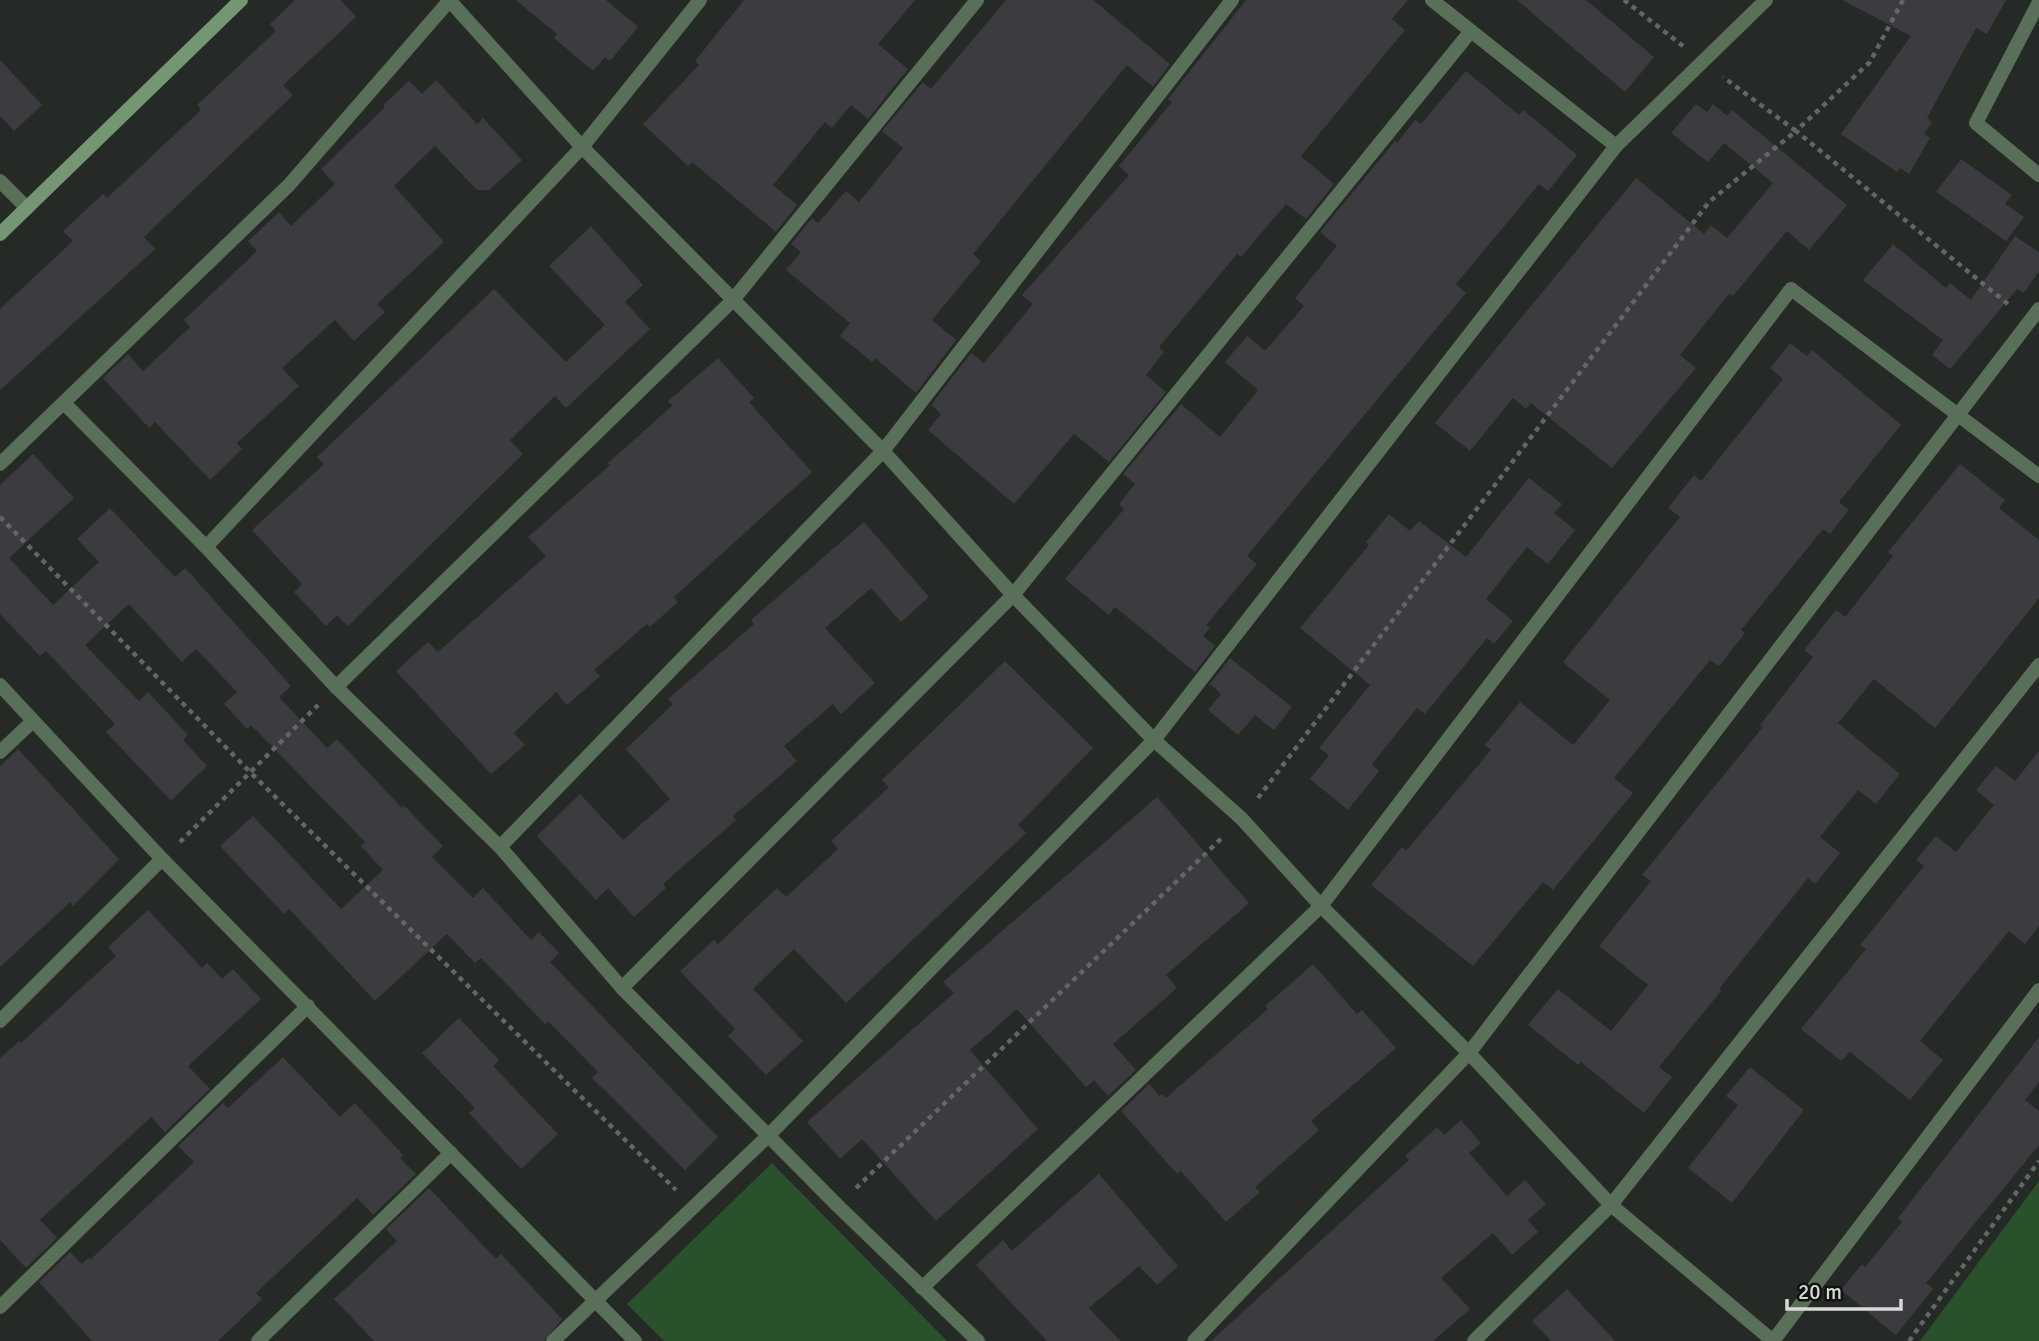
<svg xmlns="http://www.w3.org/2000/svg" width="2039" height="1341" viewBox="0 0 2039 1341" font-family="Signika,sans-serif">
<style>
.green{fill:#29512b}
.building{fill:#3b3b40}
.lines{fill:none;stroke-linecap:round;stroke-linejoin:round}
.path{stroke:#636763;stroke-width:4.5;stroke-dasharray:5 5;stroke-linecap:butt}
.street{stroke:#596f59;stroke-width:14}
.secondary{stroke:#749673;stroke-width:14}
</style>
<rect width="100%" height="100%" fill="#262a26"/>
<g class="green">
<path d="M772,1163L947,1341H664L627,1304Z"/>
<path d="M2039,1181V1341H1920Z"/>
</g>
<g class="building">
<path d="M295,0H341L356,17L283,85L293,95L144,237L155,249L0,390V309L73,241L63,231L103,194L107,198L201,110L197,105L276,31L270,24Z"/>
<path d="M516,0H606L638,27L610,61L605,57L593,71L554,38L557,34Z"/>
<path d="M744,0H915L878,44L908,69L868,119L851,105L832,128L825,122L773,185L797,205L776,232L692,162L688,166L643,124L699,65L695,61Z"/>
<path d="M1006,0H1093L1170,64L1153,87L1127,65L973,254L981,261L932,320L956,340L916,393L875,358L872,362L840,336L850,323L786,270L801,252L791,244L812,218L818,223L846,191L859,202L903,148L882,131L923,82L931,89Z"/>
<path d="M1246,0H1408L1392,19L1405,30L1301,156L1334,184L1306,219L1286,204L1241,257L1237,254L1159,347L1164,352L1146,375L1166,392L1109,462L1074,434L1014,504L928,430L941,414L931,405L971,353L984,363L1033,304L1022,295L1129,175L1119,166L1172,102L1168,99Z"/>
<path d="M1517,0H1586L1654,57L1625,92Z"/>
<path d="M1842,0H2006L1987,34L1976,28L1927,118L1932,122L1924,134L1930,138L1909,174L1900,168L1897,172L1841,134L1911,36Z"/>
<path d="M0,60L42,105L14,131L0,116Z"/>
<path d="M1466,71L1519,115L1523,110L1577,155L1548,191L1539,184L1456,284L1466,293L1247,556L1257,564L1206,625L1210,628L1203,636L1215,646L1195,672L1115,607L1109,615L1065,579L1124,509L1119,504L1135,484L1123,474L1181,404L1220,437L1258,390L1225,362L1247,336L1265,351L1304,306L1295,298L1337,246L1320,232L1395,141L1397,143L1415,120L1421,124Z"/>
<path d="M436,80L477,124L483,118L522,160L489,190H477L435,146L394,186L444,242L377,304L385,312L354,341L335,320L282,368L299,386L237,443L242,449L210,480L155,422L149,428L103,378L128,354L143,371L190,327L184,320L257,251L248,241L279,212L291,226L335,184L321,169L385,107L383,105L409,81L422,94Z"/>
<path d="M1696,104L1707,112L1713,104L1727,116L1732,110L1847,205L1809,250L1787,231L1733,296L1729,294L1680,355L1696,368L1612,468L1531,403L1526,409L1513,398L1470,451L1435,423L1636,178L1704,234L1711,225L1727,238L1773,183L1724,143L1708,162L1671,133Z"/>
<path d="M1961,159L2012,195L2005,204L2024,217L2006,241L1936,192Z"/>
<path d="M591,226L643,285L625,302L650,329L566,408L555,396L510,440L523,454L348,626L337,615L326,626L294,592L302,584L252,530L324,464L317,457L494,289L566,362L605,325L549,266Z"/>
<path d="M2015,236L2039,252V271L2024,293L2017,289L1950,369L1932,355L1943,340L1863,280L1893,244L1946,288L1950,283L1971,300Z"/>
<path d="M1790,343L1807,356L1812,350L1901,425L1839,502L1849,510L1830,534L1823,529L1741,630L1745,633L1719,666L1710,660L1614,778L1633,793L1553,890L1543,882L1473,966L1371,885L1402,847L1406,851L1491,750L1485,745L1520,702L1573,745L1610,700L1563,662L1680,517L1668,508L1694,475L1701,481L1783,379L1770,368Z"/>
<path d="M718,358L754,398L749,402L812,472L674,597L678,602L650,627L647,624L594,670L600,676L567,705L556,692L514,733L525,745L491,774L396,671L428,642L438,652L546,556L528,537L610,465L608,463L672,406L668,401Z"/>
<path d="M33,454L74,498L9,558L53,605L99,562L77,539L110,508L175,577L185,568L291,686L279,697L327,748L337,739L402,808L404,805L415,817L443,846L432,857L473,898L483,888L531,940L539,932L559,953L550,962L718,1137L685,1170L592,1078L598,1072L548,1021L545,1024L481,958L475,963L447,934L375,1001L289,909L284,914L220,846L253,816L341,909L383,870L361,846L365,842L251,725L247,729L224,704L237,692L196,649L182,662L129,604L85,645L139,701L148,692L188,735L183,740L207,766L171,801L106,732L115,724L46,651L40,656L0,614V485Z"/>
<path d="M1960,464L2005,500L1999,508L2039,540V598L1935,728L1874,679L1838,723L1900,774L1876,804L1858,790L1820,837L1840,853L1815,884L1808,878L1719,989L1721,991L1659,1067L1672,1077L1644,1113L1581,1062L1578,1065L1528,1025L1558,989L1611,1031L1648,985L1599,946L1651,881L1642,875L1763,727L1760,725L1813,657L1804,650L1836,610L1845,617L1893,556L1888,552Z"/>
<path d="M1529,478L1562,504L1554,513L1575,530L1548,564L1527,547L1486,599L1513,621L1494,644L1487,638L1425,714L1417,708L1372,764L1379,771L1348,810L1310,779L1329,755L1319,748L1370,685L1300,628L1369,545L1366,542L1389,514L1410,531L1419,521L1466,557Z"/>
<path d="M864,522L929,597L901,622L871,588L825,628L875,683L841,714L833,704L784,746L797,761L733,816L736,820L663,884L666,888L634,917L608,888L596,900L537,836L580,794L623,840L670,799L626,749L673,704L668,699L754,624L751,620Z"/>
<path d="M1230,658L1292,707L1274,730L1255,715L1238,735L1208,710L1221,694L1210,684Z"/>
<path d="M1005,661L1093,748L1018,825L1026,833L846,1003L794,949L753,989L803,1041L766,1075L728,1036L735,1029L680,971L714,940L718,944L777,888L786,897L838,849L831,841L889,787L882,780Z"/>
<path d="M18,749L119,859L73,906L70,902L0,967V766Z"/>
<path d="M2039,751V926L2025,944L2009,931L1920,1041L1943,1060L1910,1100L1850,1052L1841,1061L1801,1029L1866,949L1860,945L1924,866L1916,860L1936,836L1956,852L1994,805L1976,790L1996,766L2015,781Z"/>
<path d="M1157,797L1249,903L1166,975L1177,988L1113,1044L1136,1070L1108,1096L1094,1080L1086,1087L1017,1009L970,1050L1038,1129L936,1221L862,1139L840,1159L807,1122L954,993L943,982Z"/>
<path d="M148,910L202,968L207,963L222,979L233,969L261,999L188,1066L210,1089L165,1132L151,1117L40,1220L57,1238L26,1268L0,1240V1058L19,1041L21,1043L116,956L108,947Z"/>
<path d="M1313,964L1357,1014L1362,1010L1396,1048L1311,1121L1319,1130L1255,1187L1260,1192L1226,1222L1181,1171L1177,1174L1121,1111L1149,1084L1159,1096L1162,1094L1166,1098L1268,1009L1265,1006Z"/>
<path d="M459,1018L499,1060L493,1066L558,1134L521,1169L469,1113L475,1108L422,1053Z"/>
<path d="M2039,1037V1082L2025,1100L2039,1111V1145L1926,1283L1933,1289L1896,1335L1841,1290L1862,1264L1865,1267L1902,1222L1898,1218Z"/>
<path d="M283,1057L340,1117L355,1103L403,1155L400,1158L416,1174L373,1215L357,1198L256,1293L262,1299L218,1341H92L39,1282L70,1252L82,1264L88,1258L90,1260L194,1162L178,1146L223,1103L228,1108Z"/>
<path d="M1750,1067L1804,1110L1732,1203L1688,1168L1738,1105L1726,1096Z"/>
<path d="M1461,1120L1481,1143L1469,1153L1507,1196L1525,1180L1546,1204L1528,1220L1538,1232L1512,1255L1493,1233L1441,1278L1470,1309L1433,1341H1211L1409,1160L1405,1156L1437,1127L1444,1135Z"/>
<path d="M1099,1174L1178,1266L1157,1285L1139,1266L1089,1308L1120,1341H1047L976,1265L1003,1240L1012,1251Z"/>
<path d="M429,1188L496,1259L501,1254L562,1319L544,1341H374L334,1299L397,1241L386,1229Z"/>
<path d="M1567,1289L1615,1341H1551L1532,1321Z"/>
</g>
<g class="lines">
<g class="path">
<path d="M1624,0L1683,46"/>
<path d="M1903,0L1870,62L1796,131L2009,305"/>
<path d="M0,517L251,773L676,1190"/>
<path d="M1258,798L1709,202L1796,131L1723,77"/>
<path d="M180,842L318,705"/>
<path d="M856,1188L1224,836"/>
<path d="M1909,1341L2039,1161"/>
</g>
<g class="street">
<path d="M449,0L582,147L883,451L1013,595L1154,740L1242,819L1321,906L1469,1053L1611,1205L1773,1341L2039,990"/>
<path d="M1432,0L1616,146"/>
<path d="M2039,2L1976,123L2039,175"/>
<path d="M0,181L27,208"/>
<path d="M64,403L206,547L336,687L500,847L622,988L837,1205L978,1341"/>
<path d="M0,464L289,185L450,0"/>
<path d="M206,547L582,147L700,0"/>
<path d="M0,685L162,859L635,1341"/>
<path d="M336,687L732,301L977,0"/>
<path d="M0,752L33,721"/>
<path d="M500,847L883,451L1232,0"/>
<path d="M622,988L1013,595L1471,31"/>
<path d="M0,1021L162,859"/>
<path d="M922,1288L1321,906L1791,289L2039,476"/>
<path d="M0,1307L308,1006"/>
<path d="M258,1341L451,1153"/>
<path d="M553,1341L768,1136L1154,740L1616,146L1766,0"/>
<path d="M1194,1341L1469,1053L2039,309"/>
<path d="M1474,1341L1611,1205L2039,665"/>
</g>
<path class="secondary" d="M0,234L241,0"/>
</g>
<path d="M1787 1299v10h114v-10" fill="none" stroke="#d7dad7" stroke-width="3.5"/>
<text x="1798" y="1299" font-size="21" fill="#d7dad7" stroke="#111211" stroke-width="5" paint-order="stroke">20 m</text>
</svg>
